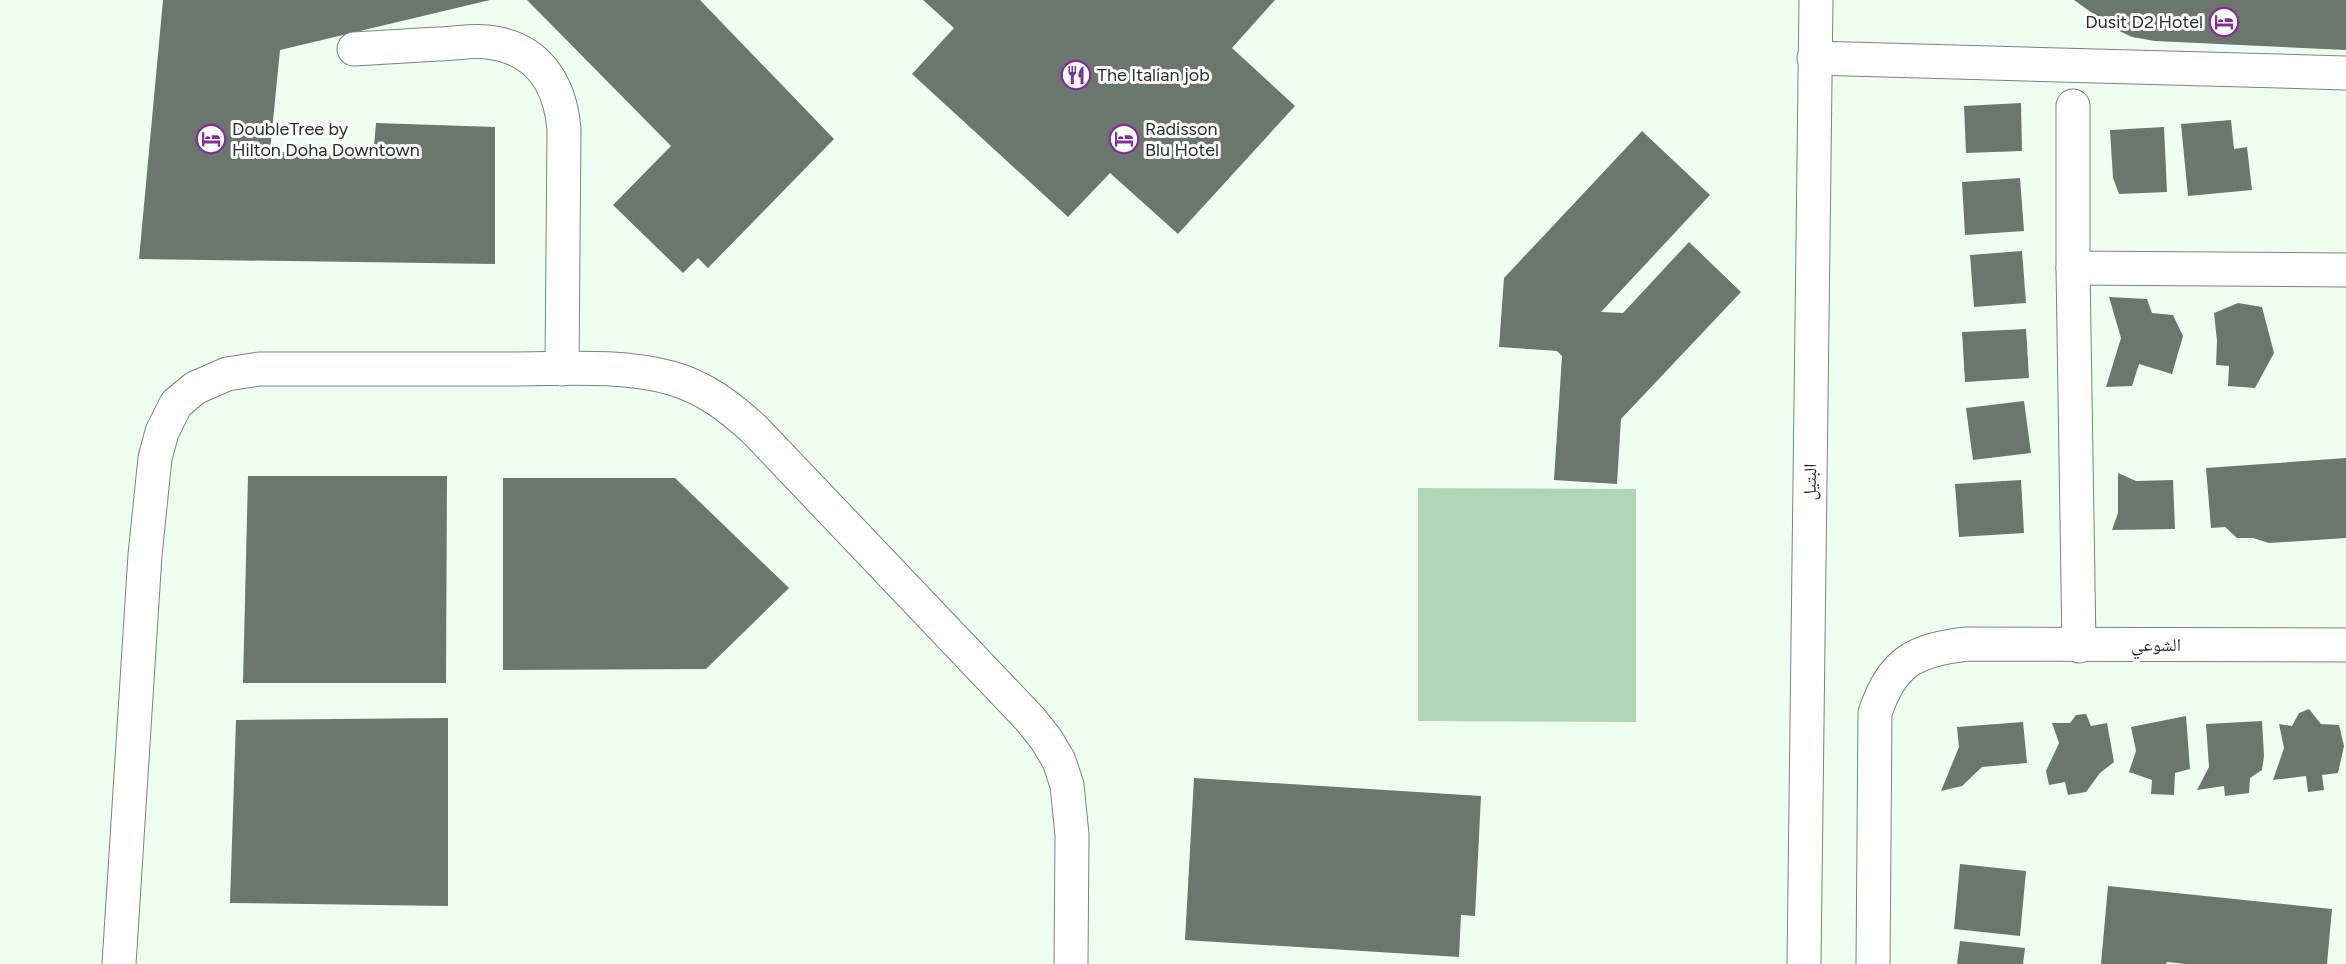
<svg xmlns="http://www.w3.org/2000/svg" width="2346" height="964" viewBox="0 0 2346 964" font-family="Figtree,'Noto Naskh Arabic',sans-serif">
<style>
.green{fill:#b1d6b7}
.building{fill:#6b776d}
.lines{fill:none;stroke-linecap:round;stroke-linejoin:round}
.minor-casing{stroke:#79857a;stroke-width:35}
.minor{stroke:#fff;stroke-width:33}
.labels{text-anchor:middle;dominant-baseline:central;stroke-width:6;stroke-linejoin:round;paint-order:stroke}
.poi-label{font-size:18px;fill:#292e2a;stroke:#fff;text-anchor:start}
.street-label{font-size:18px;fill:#292e2a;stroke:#fff}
</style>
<rect width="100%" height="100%" fill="#effdf1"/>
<path class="green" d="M1418,488L1636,489V722L1418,721Z"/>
<g class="building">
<path d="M163,0H490L280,50L270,151L373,158L376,123L495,127V264L139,259Z"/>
<path d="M527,0H700L834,139L708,268L698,258L683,273L613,205L671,146Z"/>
<path d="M923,0H1275L1232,48L1295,106L1178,234L1110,173L1068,217L912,74L954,28Z"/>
<path d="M2074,0H2346V50L2155,41L2132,37L2113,28Z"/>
<path d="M2021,103L2022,151L1966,153L1964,106Z"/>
<path d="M2231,120L2234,149L2247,147L2252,190L2188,196L2181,124Z"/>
<path d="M2164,127L2167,192L2119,194L2113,178L2110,130Z"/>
<path d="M1642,131L1710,195L1601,312L1623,313L1689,242L1741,292L1621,419L1617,484L1554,480L1562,356L1557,351L1499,347L1504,278Z"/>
<path d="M2020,178L2024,231L1965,235L1962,182Z"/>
<path d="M2022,251L2026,303L1974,307L1970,255Z"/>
<path d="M2109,297L2147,299L2152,313L2173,315L2183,336L2172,374L2139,364L2132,386L2106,387L2121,338Z"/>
<path d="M2238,303L2262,307L2274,353L2255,388L2228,386L2229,366L2216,365L2217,341L2214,313Z"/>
<path d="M2026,329L2029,378L1965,382L1962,332Z"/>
<path d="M2024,401L2031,453L1973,460L1966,408Z"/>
<path d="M2346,458V538L2269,543L2253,538H2237L2225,527L2211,528L2206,468Z"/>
<path d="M2118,473L2136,481L2173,480L2175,529L2112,530L2118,513Z"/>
<path d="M248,476H447L446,683H243Z"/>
<path d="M503,478H675L789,588L706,669L503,670Z"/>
<path d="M2021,480L2024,533L1959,537L1955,484Z"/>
<path d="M2309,709L2321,724L2339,725L2344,746L2338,773L2322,775L2324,790L2308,792L2306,776L2273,780L2284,748L2279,724L2292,726L2299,713Z"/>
<path d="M2086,714L2091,726L2107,723L2114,762L2100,773L2086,792L2068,795L2065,782L2049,785L2046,771L2059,743L2052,723H2070L2076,715Z"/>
<path d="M2186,716L2190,769L2175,773L2174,795L2151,794L2152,780L2129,772L2136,751L2131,727Z"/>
<path d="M448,718V906L230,903L236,720Z"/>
<path d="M2262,721L2264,756L2262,770L2250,778L2249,793L2225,796L2224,786L2197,790L2209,767L2206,724Z"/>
<path d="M2023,722L2027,763L1982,767L1962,786L1941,791L1959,747L1957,727Z"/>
<path d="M1194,778L1481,796L1475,916L1461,915L1459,957L1185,940Z"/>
<path d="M1960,864L2026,871L2020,936L1954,929Z"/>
<path d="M2108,886L2332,909L2327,964H2186L2167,962L2166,964H2101Z"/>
<path d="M1960,941L2025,948L2023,964H1957Z"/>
</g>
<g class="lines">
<g class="minor-casing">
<g id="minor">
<path d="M354,49C381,47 409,46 437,44C453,44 471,40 487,42C537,47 560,83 564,129L562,369"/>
<path d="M1814,58L2346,73"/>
<path d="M2073,106V268L2079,646"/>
<path d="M2073,268L2346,270"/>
<path d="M119,964L145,555L155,458L162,432L176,404L195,388L227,374L259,369C343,369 427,369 511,369C563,369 620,364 671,378C704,387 730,407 755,430L1030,719L1046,739L1059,761L1067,785L1072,835L1071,964"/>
<path d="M1804,964L1816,0"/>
<path d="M1873,964L1875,713C1892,662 1914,650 1967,644L2346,645"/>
</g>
</g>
<use href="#minor" class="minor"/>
</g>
<defs>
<g id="hotel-ring" transform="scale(1.5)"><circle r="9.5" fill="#fff" stroke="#812e9d" stroke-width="1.5"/><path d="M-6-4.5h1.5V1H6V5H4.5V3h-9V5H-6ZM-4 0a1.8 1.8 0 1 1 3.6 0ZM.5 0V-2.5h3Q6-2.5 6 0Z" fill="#812e9d"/></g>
<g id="restaurant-ring" transform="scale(1.5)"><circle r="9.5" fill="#fff" stroke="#812e9d" stroke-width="1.5"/><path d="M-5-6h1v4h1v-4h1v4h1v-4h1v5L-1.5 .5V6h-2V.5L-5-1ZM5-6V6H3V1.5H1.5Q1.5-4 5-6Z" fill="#812e9d"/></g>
</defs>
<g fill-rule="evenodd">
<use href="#hotel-ring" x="2224" y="22"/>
<use href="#restaurant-ring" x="1076" y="75"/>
<use href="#hotel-ring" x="211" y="139"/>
<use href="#hotel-ring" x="1124" y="139"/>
</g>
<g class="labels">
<g class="poi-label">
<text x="2203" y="22" text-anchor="end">Dusit D2 Hotel</text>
<text x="1097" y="75">The Italian job</text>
<text x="232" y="129">DoubleTree by<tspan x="232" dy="21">Hilton Doha Downtown</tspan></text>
<text x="1145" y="129">Radisson<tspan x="1145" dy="21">Blu Hotel</tspan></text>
</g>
<g class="street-label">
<text transform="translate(1810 482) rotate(-89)">البتيل</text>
<text x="2156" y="645">الشوعي</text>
</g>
</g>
</svg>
